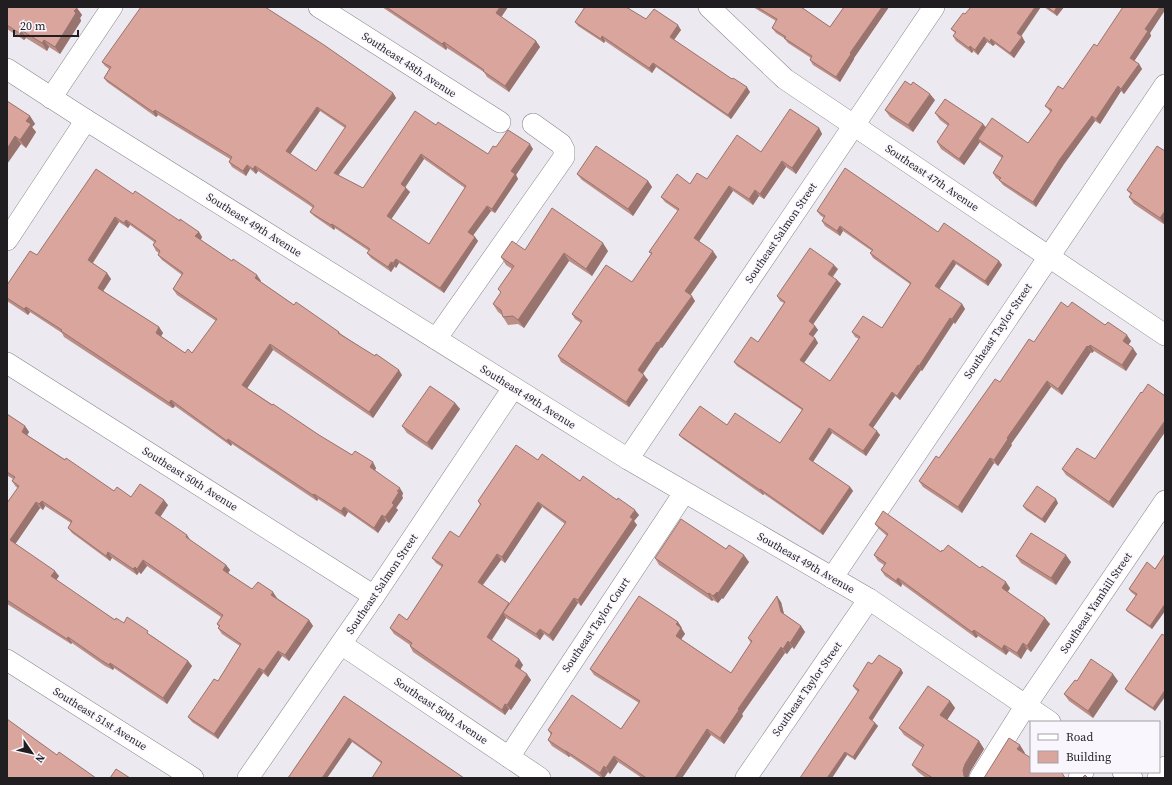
<svg xmlns="http://www.w3.org/2000/svg" width="1172" height="785" viewBox="0 0 1172 785" font-family="'Source Serif 4',serif">
<style>
.lines{fill:none;stroke-linecap:round;stroke-linejoin:round}
.minor-casing{stroke:#89868c;stroke-width:22}
.minor{stroke:#fff;stroke-width:21}
.wall{fill:#bb8e87;fill-rule:evenodd}
.shaded-wall{fill:#99746e}
.building{fill:#daa59d;stroke:#99746e;fill-rule:evenodd}
.labels{text-anchor:middle;dominant-baseline:central;stroke-width:3;stroke-linejoin:round;paint-order:stroke}
.street-label{font-size:11px;fill:#201e21;stroke:#faf6fd}
</style>
<rect width="100%" height="100%" fill="#ece9f0"/>
<g class="lines">
<g class="minor-casing">
<g id="minor">
<path d="M319,7L500,122"/>
<path d="M709,7L785,79L1165,335"/>
<path d="M7,69L86,120L628,459L869,599L1050,722"/>
<path d="M51,98L112,7"/>
<path d="M7,240L86,120"/>
<path d="M436,339L564,157V150L561,144L533,124"/>
<path d="M7,363L374,596"/>
<path d="M628,459L934,7"/>
<path d="M832,578L1165,85"/>
<path d="M341,644L540,778"/>
<path d="M7,660L193,778"/>
<path d="M509,757L684,493"/>
<path d="M1123,772L1132,778"/>
<path d="M248,778L374,596L513,388"/>
<path d="M746,778L869,599"/>
<path d="M980,778L1026,705L1165,501"/>
<path d="M1079,778L1083,772"/>
<path d="M1158,778L1165,767"/>
</g>
</g>
<use href="#minor" class="minor"/>
</g>
<g class="wall">
<path d="M7,7L77,8L82,15L80,18L81,21L60,54L49,47L47,51L26,38L24,40L7,29Z"/>
<path d="M382,7H508L501,17L536,41L540,47L509,92L487,77L484,72L447,48L446,50Z"/>
<path d="M753,7H801L830,27L844,7H889L854,58V59L840,82L813,65L810,60L811,58L788,43L784,38L776,33L772,28L776,21Z"/>
<path d="M1044,7H1064L1057,16Z"/>
<path d="M1165,7V10L1150,33L1151,36L1134,61L1139,64L1142,69L1124,94L1121,91L1100,124L1095,121L1064,164L1036,207L1003,185L999,180L996,178L993,173L1002,158L981,144L980,142L964,165L941,149L937,142L948,126L940,120L935,113L983,124L986,127L1028,143L1050,112L1049,110L1045,106L1063,89L1097,46Z"/>
<path d="M965,14L1022,36L1025,42L1014,58L995,44L993,46L987,42L978,55L973,51L972,53L956,41L953,36L955,33L951,29Z"/>
<path d="M646,19L681,30L674,40L750,92L731,119L656,67L652,73L605,41L604,43L578,26L575,22Z"/>
<path d="M102,62L393,93L396,98L338,175L363,188L436,125L488,154L496,147L533,149L516,175L518,179L495,213L491,211L473,235L475,237L478,241L444,293L399,263L396,268L395,266L391,272L371,258L367,253L369,251L335,228L334,230L314,216L310,212L313,208L309,205L258,171L256,174L250,169L246,176L232,167L229,162L230,159L158,115L156,117L107,82L104,78L109,69L105,66ZM320,111L345,128L316,171L290,154ZM424,159L465,188L429,244L391,219L410,192L405,187Z"/>
<path d="M935,100L913,132L890,117L885,110Z"/>
<path d="M7,101L30,116L35,124L32,127L36,132L26,148L21,144L7,164Z"/>
<path d="M819,128L822,134L796,174L786,167L764,199L759,196L753,205L733,191L699,241L717,257L690,295L695,301L662,348L661,347L643,374L648,380L629,407L561,362L558,356L581,323L575,319L572,314L632,282L651,254L649,252L678,211L665,202L661,197L690,184L707,179L761,152Z"/>
<path d="M1165,151V225L1134,204L1129,197L1131,195L1127,190Z"/>
<path d="M577,174L648,181L652,187L633,216L582,180Z"/>
<path d="M133,194L199,232L202,237L201,240L261,281V282L294,305L339,332L341,334L402,375L373,418L273,350L247,388L319,435L352,455L376,468L375,470L403,493L402,496L403,498L396,508L398,510L389,523L386,521L378,533L348,512L345,517L318,499L317,501L232,444L231,446L175,406L173,408H172L64,337L62,333L30,312L28,315L7,301V285L37,255ZM119,222L128,228L130,225L154,242L153,245L156,251L159,253L158,255L162,260L182,275L173,289L177,295L216,321L192,353H185L161,336L163,333L159,327L103,291L111,279L107,273L93,263Z"/>
<path d="M817,211L938,232L999,261L1002,265L988,286L956,264L939,289L962,304L965,309L955,324L954,322L922,371L921,370L900,400L895,396L873,428L880,435L866,456L832,433L813,462L850,487L853,491L823,535L764,494L763,495L683,439L679,435L727,425L780,443L802,410L737,366L734,362L758,342L784,303L780,301L777,296L838,269L833,277L837,280L841,284L813,324L815,326L818,330L813,337L815,338L818,343L804,363L830,381L859,339L855,337L852,332L882,328L910,284L873,258L870,253L872,251L843,231L840,236L825,226L822,221L824,218L820,215Z"/>
<path d="M525,250L608,251L592,276L569,261L524,328L518,324L508,325L503,317L502,315L498,312L493,304L501,293L498,289L512,269L506,265L501,257Z"/>
<path d="M1068,307L1105,325L1131,341L1128,345L1137,354L1126,371L1094,351L1092,353L1091,352L1062,395L1051,387L1011,444L1012,445L998,466L994,463L962,513L923,487L919,481L939,458L1000,382L1034,342Z"/>
<path d="M1142,393L1165,396V432L1113,508L1066,475L1062,469L1095,459Z"/>
<path d="M455,403L460,409L432,450L407,433L402,426Z"/>
<path d="M7,414L25,426L29,432L27,435L114,491L131,497L168,505L160,517L191,541L226,565L230,570L228,573L252,589L277,598L309,620L313,626L289,661L282,656L268,677L263,673L218,739L192,722L188,717L218,681L240,646L222,634L218,628L219,627L217,624L221,617L147,566L141,574L139,572L137,575L112,558L110,561L72,533L68,528L71,523L45,506L43,510L40,508L15,544L59,576L56,580L115,620L124,623L152,636L188,661L192,666L167,704L114,668L113,670L105,666L72,643L71,644L7,604V503L18,488L16,487L12,481L13,479L8,476L7,474Z"/>
<path d="M538,460L580,481L639,515L634,521L637,525L581,606L578,603L553,641L544,634L540,640L506,618L492,640L519,659L523,665L520,669L531,680L511,710L509,709L505,715L413,652L410,646V645L394,634L390,628L407,620L442,567L436,563L432,558L459,537L480,505L478,501ZM542,507L565,524L509,604L483,585L501,560L505,563Z"/>
<path d="M1058,503L1045,523L1026,510L1023,506Z"/>
<path d="M875,524L980,568L1010,588L1008,592L1050,624L1031,652L1027,649L1021,659L1009,651L1006,655L978,636L976,638L902,584L901,587L885,576L881,570L884,565L878,561L874,555L887,536L879,529Z"/>
<path d="M726,549L749,562L723,599L722,598L718,603L713,600L712,601L659,565L655,558Z"/>
<path d="M1165,554V611L1152,629L1129,613L1126,610L1136,596L1131,592L1129,589L1155,569Z"/>
<path d="M1016,556L1071,562L1056,585L1021,563Z"/>
<path d="M781,602L784,614L801,626L805,632L794,649L792,647L787,654L785,653L742,714L743,716L724,744L711,735L682,778H642L618,762L610,774L608,772L604,778H602L570,756L569,757L552,746L548,740L551,735L548,730L621,729L639,703L594,675L590,669L678,622L685,634L681,639L731,673L751,643L748,638Z"/>
<path d="M1165,636L1155,711L1127,692L1125,689Z"/>
<path d="M872,664L901,669L903,673L872,721L875,723L878,726L855,760L847,755L832,778L858,692L855,689L853,686Z"/>
<path d="M1077,681H1118L1093,718L1069,701L1064,694Z"/>
<path d="M344,696L464,778L381,763L352,742L327,778H288Z"/>
<path d="M950,701L955,708L947,720L979,741L984,749L970,772L968,778H926L918,772L912,765L923,748L904,735L899,728Z"/>
</g>
<g class="shaded-wall">
<path d="M500,7H508L500,19L496,13Z"/>
<path d="M882,7H889L854,58V59L840,82L836,77L850,53Z"/>
<path d="M1035,7H1041L1020,38L1017,33Z"/>
<path d="M1057,7H1064L1057,16L1054,12Z"/>
<path d="M1160,7H1165V10L1150,33L1151,36L1133,63L1130,58L1145,29Z"/>
<path d="M77,8L82,15L80,18L81,21L60,54L55,47L74,11Z"/>
<path d="M678,25L681,30L673,41L670,37Z"/>
<path d="M21,30L26,38L24,40L19,33Z"/>
<path d="M602,36L605,41L604,43L601,39Z"/>
<path d="M984,37L987,42L978,55L975,50Z"/>
<path d="M1022,37L1025,42L1014,58L1010,53Z"/>
<path d="M991,39L995,44L993,46L990,42Z"/>
<path d="M44,40L49,47L47,51L42,43Z"/>
<path d="M536,41L540,47L509,92L505,86Z"/>
<path d="M444,42L447,48L446,50L442,44Z"/>
<path d="M970,46L973,51L972,53L969,48Z"/>
<path d="M653,63L656,67L652,73L649,68Z"/>
<path d="M1139,64L1142,69L1124,94L1121,89Z"/>
<path d="M1118,86L1121,91L1100,124L1096,119Z"/>
<path d="M747,87L750,92L731,119L728,115Z"/>
<path d="M393,93L396,98L337,177L334,173Z"/>
<path d="M930,94L935,100L913,132L908,125Z"/>
<path d="M317,107L320,111L289,156L286,151Z"/>
<path d="M155,110L158,115L156,117L153,112Z"/>
<path d="M30,116L35,124L32,127L36,132L26,148L20,140L26,121Z"/>
<path d="M1092,116L1095,121L1064,164L1036,207L1033,202L1060,159Z"/>
<path d="M983,124L988,131L978,139L980,142L964,165L959,159Z"/>
<path d="M819,128L822,134L796,174L792,168Z"/>
<path d="M15,136L21,144L7,164V149Z"/>
<path d="M530,144L533,149L516,175L518,179L495,213L492,209L511,171Z"/>
<path d="M421,154L424,159L404,189L401,184Z"/>
<path d="M782,161L786,167L764,199L760,194Z"/>
<path d="M247,165L250,169L246,176L243,171Z"/>
<path d="M255,166L258,171L256,174L253,169Z"/>
<path d="M648,181L652,187L633,216L628,209Z"/>
<path d="M729,186L733,191L698,243L694,238Z"/>
<path d="M406,188L410,192L390,221L387,216Z"/>
<path d="M755,190L759,196L753,205L749,199Z"/>
<path d="M487,206L491,211L472,237L468,232Z"/>
<path d="M1165,211V225L1160,218Z"/>
<path d="M115,217L119,222L91,265L88,260Z"/>
<path d="M126,220L130,225L128,228L124,223Z"/>
<path d="M332,224L335,228L334,230L331,225Z"/>
<path d="M840,226L843,231L840,236L837,231Z"/>
<path d="M199,232L202,237L199,242L195,236Z"/>
<path d="M475,237L478,241L444,293L440,288Z"/>
<path d="M603,243L608,251L592,276L586,269Z"/>
<path d="M713,251L717,257L689,297L685,291Z"/>
<path d="M564,253L569,261L524,328L518,320Z"/>
<path d="M396,259L399,263L396,268L393,263Z"/>
<path d="M953,260L956,264L938,291L935,286Z"/>
<path d="M999,261L1002,265L988,286L985,281Z"/>
<path d="M391,262L395,266L391,272L388,267Z"/>
<path d="M834,265L838,269L831,278L828,274Z"/>
<path d="M107,273L111,279L102,293L98,288Z"/>
<path d="M257,275L261,281L259,284L255,278Z"/>
<path d="M837,280L841,284L812,326L809,321Z"/>
<path d="M692,296L695,301L662,348L658,343Z"/>
<path d="M962,304L965,309L955,324L952,319Z"/>
<path d="M26,307L30,312L28,315L24,309Z"/>
<path d="M950,318L954,322L922,371L919,366Z"/>
<path d="M815,326L818,330L812,338L809,334Z"/>
<path d="M159,327L163,333L160,338L156,333Z"/>
<path d="M1127,335L1131,341L1127,347L1123,341Z"/>
<path d="M815,338L818,343L803,364L800,360Z"/>
<path d="M657,342L661,347L641,376L638,370Z"/>
<path d="M270,344L273,350L246,390L242,385Z"/>
<path d="M1090,345L1094,351L1092,353L1088,347Z"/>
<path d="M1087,346L1091,352L1062,395L1058,389Z"/>
<path d="M1133,348L1137,354L1126,371L1122,365Z"/>
<path d="M918,365L921,370L900,400L897,396Z"/>
<path d="M399,370L402,375L373,418L369,412Z"/>
<path d="M644,375L648,380L629,407L626,402Z"/>
<path d="M1047,381L1051,387L1011,444L1012,445L998,466L994,460L1007,438Z"/>
<path d="M892,392L895,396L872,429L869,425Z"/>
<path d="M171,400L175,406L173,408L169,403Z"/>
<path d="M455,403L460,409L432,450L427,443Z"/>
<path d="M1164,422L1165,423V432L1113,508L1109,502Z"/>
<path d="M25,426L29,432L26,437L22,432Z"/>
<path d="M829,428L832,433L812,463L809,459Z"/>
<path d="M877,431L880,435L866,456L863,451Z"/>
<path d="M228,439L232,444L231,446L227,441Z"/>
<path d="M990,458L994,463L962,513L958,507Z"/>
<path d="M373,462L376,468L374,472L370,467Z"/>
<path d="M850,487L853,491L823,535L820,531Z"/>
<path d="M400,488L403,493L402,496L403,498L396,508L398,510L389,523L385,517L392,503Z"/>
<path d="M760,489L764,494L763,495L760,490Z"/>
<path d="M314,494L318,499L317,501L313,495Z"/>
<path d="M1056,499L1058,503L1045,523L1042,519Z"/>
<path d="M164,500L168,505L159,519L155,513Z"/>
<path d="M42,501L45,506L43,510L39,504Z"/>
<path d="M36,502L40,508L14,546L10,540Z"/>
<path d="M538,502L542,507L505,563L502,557Z"/>
<path d="M344,507L348,512L345,517L341,511Z"/>
<path d="M635,510L639,515L634,521L637,525L581,606L578,600L630,517Z"/>
<path d="M382,515L386,521L378,533L374,528Z"/>
<path d="M187,535L191,541L186,537Z"/>
<path d="M108,552L112,558L110,561L106,556Z"/>
<path d="M497,554L501,560L481,587L478,582Z"/>
<path d="M744,555L749,562L723,599L718,593Z"/>
<path d="M1066,555L1071,562L1056,585L1051,578Z"/>
<path d="M143,560L147,566L141,574L137,569Z"/>
<path d="M226,565L230,570L227,575L223,570Z"/>
<path d="M135,567L139,572L137,575L133,569Z"/>
<path d="M55,571L59,576L55,582L51,576Z"/>
<path d="M898,578L902,584L901,587L896,581Z"/>
<path d="M1006,582L1010,588L1006,594L1002,588Z"/>
<path d="M273,592L277,598L275,600L271,595Z"/>
<path d="M717,592L722,598L718,603L713,596Z"/>
<path d="M709,593L713,600L712,601L708,594Z"/>
<path d="M777,596L781,602L785,618L781,612Z"/>
<path d="M574,598L578,603L553,641L549,635Z"/>
<path d="M509,603L513,609L503,613L506,618L490,642L487,637Z"/>
<path d="M1165,604V611L1152,629L1150,626Z"/>
<path d="M1045,618L1050,624L1031,652L1027,646Z"/>
<path d="M309,620L313,626L289,661L285,655Z"/>
<path d="M678,622L682,628L680,630L676,624Z"/>
<path d="M801,626L805,632L794,649L790,643Z"/>
<path d="M681,628L685,634L680,641L676,636Z"/>
<path d="M540,629L544,634L540,640L536,634Z"/>
<path d="M974,630L978,636L976,638L972,632Z"/>
<path d="M68,637L72,643L71,644L67,639Z"/>
<path d="M788,641L792,647L787,654L783,649Z"/>
<path d="M1023,643L1027,649L1021,659L1017,653Z"/>
<path d="M1004,645L1009,651L1006,655L1002,649Z"/>
<path d="M781,647L785,653L742,714L743,716L724,744L720,738L738,709Z"/>
<path d="M278,651L282,656L268,677L264,671Z"/>
<path d="M519,659L523,665L519,672L515,666Z"/>
<path d="M188,661L192,666L167,704L163,698Z"/>
<path d="M110,663L114,668L113,670L109,665Z"/>
<path d="M259,668L263,673L218,739L214,734Z"/>
<path d="M901,669L903,673L871,722L869,718Z"/>
<path d="M527,674L531,680L511,710L507,705Z"/>
<path d="M1113,674L1118,681L1093,718L1088,711Z"/>
<path d="M1165,690V697L1155,711L1153,708Z"/>
<path d="M950,701L955,708L945,723L940,715Z"/>
<path d="M505,704L509,709L505,715L502,710Z"/>
<path d="M875,723L878,726L855,760L853,757Z"/>
<path d="M707,729L711,735L682,778H675Z"/>
<path d="M349,738L352,742L327,778H322Z"/>
<path d="M979,741L984,749L970,772L968,778H966L964,776L963,770L965,764Z"/>
<path d="M1020,745L1025,753L1023,756L1017,749Z"/>
<path d="M565,751H566L570,756L569,757Z"/>
<path d="M845,752L847,755L832,778H827Z"/>
<path d="M614,756L618,762L610,774L606,768Z"/>
<path d="M604,766L608,772L604,778H603L600,773Z"/>
</g>
<g class="building">
<path d="M7,7H76L77,8L74,11L76,13L55,47L44,40L42,43L21,30L19,33L7,25Z"/>
<path d="M141,7H265L324,45L393,93L334,173L363,188L415,111L436,125L438,122L488,154L493,146L496,147L508,130L530,144L511,171L515,174L492,209L487,206L468,232L475,237L440,288L396,259L393,263L391,262L388,267L367,253L370,249L332,224L331,225L310,212L314,206L306,200L255,166L253,169L247,165L243,171L229,162L232,157L155,110L153,112L104,78L111,67L102,62ZM317,107L346,126L316,171L286,151ZM421,154L466,186L429,244L387,216L406,188L401,184Z"/>
<path d="M386,7H500L496,13L536,41L505,86L483,71L484,70L444,42L442,44Z"/>
<path d="M585,7H626L646,19L654,9L678,25L670,37L732,79L733,78L747,87L728,115L653,63L649,68L602,36L601,39L575,22Z"/>
<path d="M757,7H801L830,27L844,7H882L850,53L851,54L836,77L810,60L812,56L784,38L786,37L772,28L777,19Z"/>
<path d="M971,7H1035L1017,33L1022,37L1010,53L991,39L990,42L984,37L975,50L970,46L969,48L953,36L956,32L951,29L963,13L965,14Z"/>
<path d="M1047,7H1057L1054,12Z"/>
<path d="M1123,7H1160L1145,29L1148,31L1130,58L1139,64L1121,89L1118,86L1096,119L1092,116L1060,159L1033,202L999,180L1001,178L993,173L1003,156L978,139L992,118L1028,143L1052,110L1045,106L1058,86L1063,89L1094,44L1097,46Z"/>
<path d="M905,81L911,85L913,82L930,94L908,125L885,110Z"/>
<path d="M945,99L983,124L959,159L937,142L949,124L935,113Z"/>
<path d="M7,101L30,116L26,121L31,124L20,140L15,136L7,149Z"/>
<path d="M790,109L819,128L792,168L782,161L760,194L755,190L749,199L729,186L694,238L713,251L685,291L692,296L658,343L657,342L638,370L644,375L626,402L558,356L582,321L572,314L606,265L632,282L652,253L649,252L679,209L661,197L677,174L690,184L697,173L707,179L737,135L761,152Z"/>
<path d="M596,146L648,181L628,209L577,174Z"/>
<path d="M1157,146L1165,151V211L1160,218L1129,197L1132,193L1127,190Z"/>
<path d="M845,168L938,232L944,223L999,261L985,281L953,260L935,286L962,304L952,319L950,318L919,366L918,365L897,396L892,392L869,425L877,431L863,451L829,428L809,459L850,487L820,531L760,489V490L679,435L700,406L727,425L735,413L780,443L803,409L734,362L751,337L758,342L785,302L777,296L810,248L834,265L828,274L837,280L809,321L815,326L809,334L815,338L800,360L830,381L860,337L852,332L863,316L882,328L911,283L870,253L873,250L840,226L837,231L822,221L825,216L817,211Z"/>
<path d="M96,169L133,194L135,191L180,221V219L199,232L195,236L232,261L233,259L257,275L255,278L294,305L296,302L339,332L338,333L375,356L376,354L399,370L369,412L270,344L242,385L272,405L273,404L319,435L352,455L355,451L373,462L370,467L400,488L397,491L399,492L392,503L394,505L385,517L382,515L374,528L344,507L341,511L314,494L313,495L228,439L227,441L171,400L169,403L168,402L61,331L62,330L26,307L24,309L7,298V285L30,251L37,255ZM115,217L124,223L126,220L156,241L153,245L160,251L158,255L183,273L173,289L217,319L192,353L188,349L185,353L156,333L159,327L98,288L107,273L88,260Z"/>
<path d="M552,208L603,243L586,269L564,253L518,320L513,316L503,317L501,310L493,304L501,292L498,289L514,266L501,257L512,241L525,250Z"/>
<path d="M1061,302L1068,307L1072,302L1105,325L1108,322L1127,335L1123,341L1133,348L1122,365L1090,345L1088,347L1087,346L1058,389L1047,381L1007,438L1008,439L994,460L990,458L958,507L919,481L936,456L939,458L995,379L1000,382L1029,339L1034,342Z"/>
<path d="M1148,384L1165,396V422H1164L1109,502L1062,469L1077,448L1095,459L1141,392L1142,393Z"/>
<path d="M430,386L455,403L427,443L402,426Z"/>
<path d="M7,414L25,426L22,432L65,460L66,458L114,491L117,487L131,497L140,484L164,500L155,513L187,535L186,537L226,565L223,570L252,589L258,582L273,592L271,595L309,620L285,655L278,651L264,671L259,668L214,734L188,717L214,679L218,681L241,644L218,628L220,626L217,624L223,615L143,560L137,569L135,567L133,569L108,552L106,556L68,528L72,521L42,501L39,504L36,502L10,540L55,571L51,576L115,620L116,618L124,623L127,617L148,631L147,633L188,661L163,698L110,663L109,665L101,660L68,637L67,639L7,600V503L19,486L12,481L15,477L7,472V467L8,466L7,465Z"/>
<path d="M516,445L538,460L542,454L580,481L583,476L617,500L618,498L635,510L630,517L633,519L578,600L574,598L549,635L540,629L536,634L503,613L566,522L538,502L502,557L497,554L478,582L509,603L487,637L519,659L515,666L527,674L507,705L505,704L502,710L410,646L412,643L390,628L399,614L407,620L443,565L432,558L450,531L459,537L481,504L478,501Z"/>
<path d="M1037,486L1056,499L1042,519L1023,506Z"/>
<path d="M883,511L941,552L942,550L943,551L948,545L980,568L982,566L1006,582L1002,588L1045,618L1027,646L1023,643L1017,653L1004,645L1002,649L974,630L972,632L898,578L896,581L881,570L886,563L874,555L888,534L875,524Z"/>
<path d="M681,519L726,549L729,545L744,555L718,593L717,592L713,596L709,593L708,594L655,558Z"/>
<path d="M1031,533L1066,555L1051,578L1016,556Z"/>
<path d="M1165,554V604L1150,626L1126,610L1137,594L1129,589L1147,562L1155,569Z"/>
<path d="M639,596L678,622L676,624L681,628L676,636L731,673L752,641L748,638L777,596L781,612L801,626L790,643L788,641L783,649L781,647L738,709L739,710L720,738L707,729L675,778H645V777L614,756L606,768L604,766L600,773L566,751H565L548,740L552,733L548,730L572,695L621,729L640,701L590,669Z"/>
<path d="M1162,634L1165,636V690L1153,708L1125,689Z"/>
<path d="M879,655L901,669L869,718L875,723L853,757L845,752L827,778H800L859,690L853,686L868,662L872,664Z"/>
<path d="M1091,659L1113,674L1088,711L1064,694L1075,680L1077,681Z"/>
<path d="M928,686L950,701L940,715L979,741L965,764L963,770L964,776L966,778H933L912,765L924,745L899,728Z"/>
<path d="M344,696L464,778H372L382,762L349,738L322,778H288Z"/>
<path d="M7,719L57,755L59,752L96,778H7Z"/>
<path d="M1009,738L1020,745L1017,749L1031,758V772H1060L1062,773L1065,778H984Z"/>
<path d="M116,769L130,778H110Z"/>
<path d="M1085,775L1088,778H1082Z"/>
</g>
<g class="labels">
<g class="street-label">
<text transform="translate(409 65) rotate(33)">Southeast 48th Avenue</text>
<text transform="translate(932 178) rotate(34)">Southeast 47th Avenue</text>
<text transform="translate(254 225) rotate(32)">Southeast 49th Avenue</text>
<text transform="translate(781 233) rotate(-56)">Southeast Salmon Street</text>
<text transform="translate(998 331) rotate(-56)">Southeast Taylor Street</text>
<text transform="translate(528 397) rotate(32)">Southeast 49th Avenue</text>
<text transform="translate(190 479) rotate(32)">Southeast 50th Avenue</text>
<text transform="translate(806 563) rotate(30)">Southeast 49th Avenue</text>
<text transform="translate(382 584) rotate(-56)">Southeast Salmon Street</text>
<text transform="translate(1096 603) rotate(-56)">Southeast Yamhill Street</text>
<text transform="translate(596 625) rotate(-56)">Southeast Taylor Court</text>
<text transform="translate(807 689) rotate(-55)">Southeast Taylor Street</text>
<text transform="translate(441 711) rotate(34)">Southeast 50th Avenue</text>
<text transform="translate(100 719) rotate(32)">Southeast 51st Avenue</text>
</g>
</g>
<rect width="1172" height="785" fill="none" stroke="#201e21" stroke-width="16"/>
<rect x="1030" y="721" width="130" height="52" fill="#faf6fd" stroke="#a3a0a5"/>
<rect x="1038" y="734" width="20" height="6" fill="#ffffff" stroke="#a3a0a5"/>
<text x="1066" y="741" font-size="12" fill="#201e21">Road</text>
<rect x="1038" y="751" width="20" height="12" fill="#daa59d" stroke="#a3a0a5"/>
<text x="1066" y="761" font-size="12" fill="#201e21">Building</text>
<g transform="translate(32 753) rotate(124)" stroke="#faf6fd" stroke-width="3" paint-order="stroke">
<path d="M0-3L7 15L0 10L-7 15Z" fill="#201e21"/>
<text y="-6" font-size="11" font-weight="bold" text-anchor="middle" fill="#201e21">N</text>
</g>
<path d="M14 30v6h64v-6" fill="none" stroke="#201e21" stroke-width="2"/>
<text x="20" y="30" font-size="12" fill="#201e21" stroke="#faf6fd" stroke-width="3" paint-order="stroke">20 m</text>
</svg>
